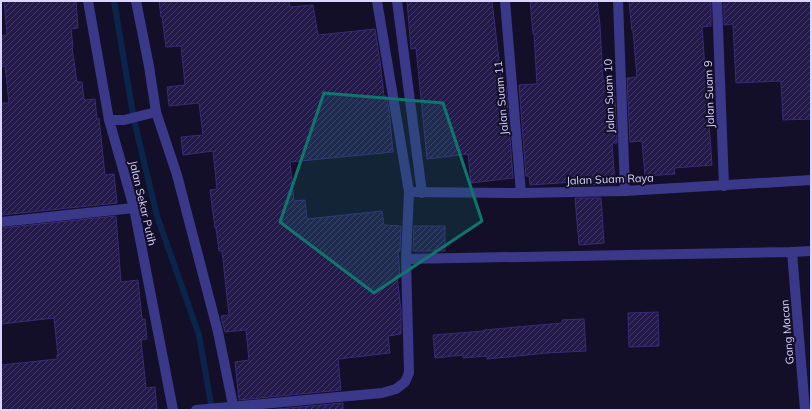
<svg xmlns="http://www.w3.org/2000/svg" width="812" height="411" viewBox="0 0 812 411" font-family="Mulish,sans-serif">
<style>
.lines{fill:none;stroke-linecap:round;stroke-linejoin:round}
.stream{stroke:#0a244b;stroke-width:6}
.building{fill:url(#building-hatch);stroke:#392b76}
.minor{stroke:#3a3888;stroke-width:10}
.tertiary{stroke:#3a3888;stroke-width:10}
.marked{fill:#0f766e;fill-opacity:0.2;stroke:#0f766e;stroke-width:3;stroke-linejoin:round}
.labels{text-anchor:middle;dominant-baseline:central;stroke-width:4;stroke-linejoin:round;paint-order:stroke}
.street-label{font-size:11px;fill:#dad6ff;stroke:#130f28}
</style>
<defs>
<pattern id="building-hatch" width="6" height="6" patternUnits="userSpaceOnUse"><rect width="6" height="6" fill="#231a49"/><path d="M-1 1l2-2M0 6l6-6M5 7l2-2" fill="none" stroke="#423b64"/></pattern>
</defs>
<rect width="100%" height="100%" fill="#130f28"/>
<g class="lines">
<path class="stream" d="M114,1L134,120L157,216L199,335L212,410"/>
</g>
<g class="building">
<path d="M4,1H76L78,28L71,29L73,47H72L77,82H82L84,100L95,99L97,119L99,118L105,175L114,174L117,203L1,215V103H9L5,66L1,67V36L7,35Z"/>
<path d="M159,1H289L290,7L313,5L318,35L375,29L380,61L384,96H386L389,109L393,152L290,162L294,201L305,200L307,219L382,211L384,225L401,226L400,251H398L400,276H397L401,310V334L388,336L390,353L338,359L341,390L239,400L235,362L249,360L246,330L225,332L221,316L229,315L222,251H219L216,228H215L210,190L217,189L213,151L183,155L181,137L203,135L199,103L169,106L167,87L185,85L181,46L166,47L162,17H161Z"/>
<path d="M407,1H492L502,86H506L513,178L471,183L468,154L427,159L416,48L411,49Z"/>
<path d="M530,1H597L600,25L603,81L614,80L617,143H612L615,184L574,185V182L530,185L529,176H526L519,85L537,84L534,34H533Z"/>
<path d="M629,1H711V26L702,27L712,165L674,168L675,174L645,176L642,141L630,142L627,78L637,77L633,31H632Z"/>
<path d="M724,1H811V119L783,120L781,81L736,83L733,24L724,25Z"/>
<path d="M575,198H601L604,243L579,245Z"/>
<path d="M116,216L121,282L138,280L142,319H145L147,339L141,340L146,388L155,387L157,410H1V365L57,359V355H58L54,318L1,324V228Z"/>
<path d="M414,226H445V251H413Z"/>
<path d="M658,312L659,346L629,347L628,313Z"/>
<path d="M584,319L586,351L547,353L487,359V356L463,358V355L435,358L433,335L484,331V330L562,323V320Z"/>
<path d="M343,403V410H267Z"/>
</g>
<g class="lines">
<g class="minor">
<path d="M136,1L149,66L156,112L177,175L218,332L234,410"/>
<path d="M397,1L422,193"/>
<path d="M505,1L521,193"/>
<path d="M618,1L625,191"/>
<path d="M717,1L724,186"/>
<path d="M109,120H124L156,112"/>
<path d="M409,192L521,193L625,191L811,180"/>
<path d="M1,222L134,208"/>
<path d="M792,252L805,410"/>
<path d="M406,259L792,252L811,251"/>
<path d="M196,410L382,393L396,389L405,382L409,373L406,259L409,192L377,1"/>
</g>
<path class="tertiary" d="M88,1L109,120L134,208L173,410"/>
</g>
<path class="marked" d="M324,93L443,103L482,221L374,293L280,222Z"/>
<g class="labels">
<g class="street-label">
<text transform="translate(709 94) rotate(-92)">Jalan Suam 9</text>
<text transform="translate(609 96) rotate(-92)">Jalan Suam 10</text>
<text transform="translate(501 98) rotate(-95)">Jalan Suam 11</text>
<text transform="translate(610 179) rotate(-2)">Jalan Suam Raya</text>
<text transform="translate(143 203) rotate(77)">Jalan Sekar Putih</text>
<text transform="translate(787 332) rotate(-95)">Gang Macan</text>
</g>
</g>
<rect width="812" height="411" fill="none" stroke="#dad6ff" stroke-width="4"/>
</svg>
